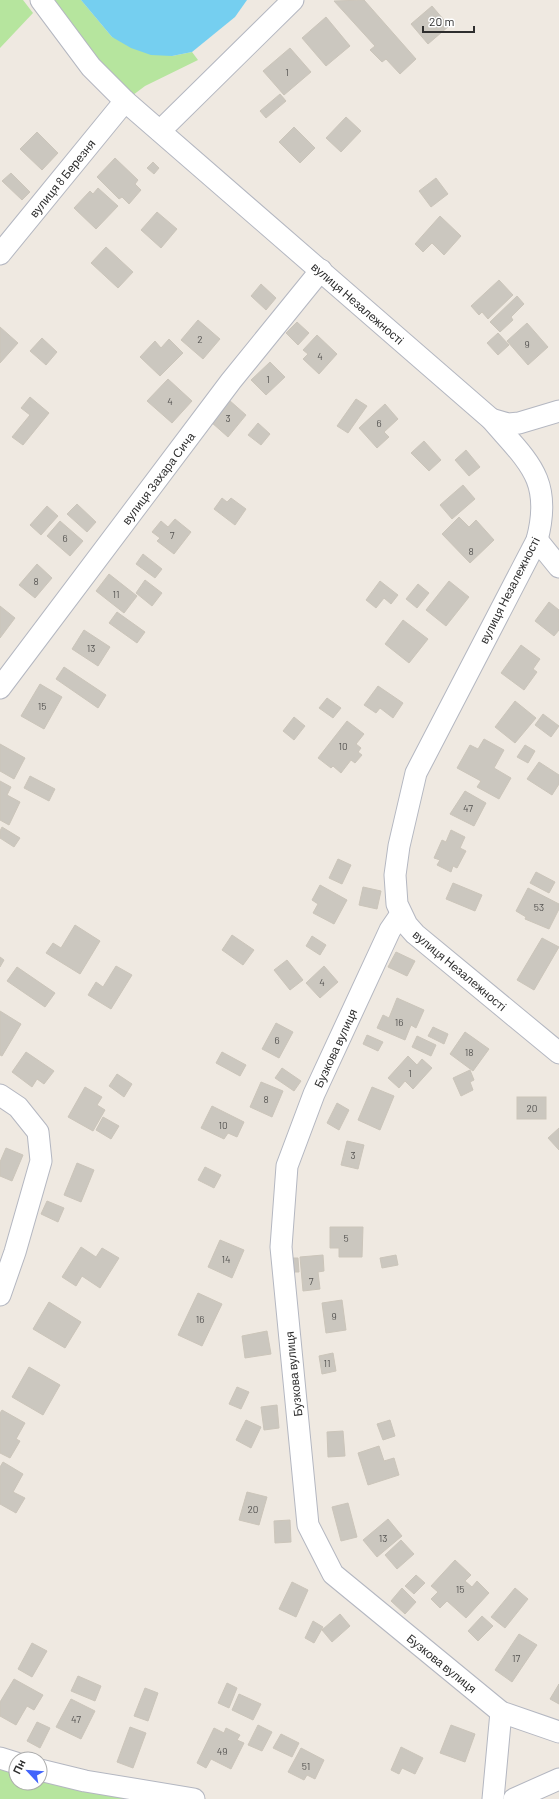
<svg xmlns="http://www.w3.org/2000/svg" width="559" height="1799" viewBox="0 0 559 1799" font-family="Barlow,sans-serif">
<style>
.green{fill:#b6e59e}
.water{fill:#75cff0}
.building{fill:#cbc7bf;stroke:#cbc5ba}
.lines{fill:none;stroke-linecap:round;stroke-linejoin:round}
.minor-casing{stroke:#b4b7c1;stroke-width:23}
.minor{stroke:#fff;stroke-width:21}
.labels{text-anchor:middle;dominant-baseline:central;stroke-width:3;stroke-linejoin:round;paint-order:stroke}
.number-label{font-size:10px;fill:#555452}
.street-label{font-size:12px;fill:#2e2e2e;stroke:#fff}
</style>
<rect width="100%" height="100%" fill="#efe9e1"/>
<g class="green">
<path d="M0,0H23L33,13L0,48Z"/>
<path d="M41,0H81L112,37L172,56L192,52L198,60L145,86L125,101Z"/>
<path d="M0,1758L16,1763V1783H40V1770L194,1799H0Z"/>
</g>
<path class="water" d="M81,0H247L235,17L192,52L172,56L151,55L131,48L112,37Z"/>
<g class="building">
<path d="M364,0L416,59L400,74L386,59L382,62L370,50L375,46L334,1Z"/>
<path d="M432,6L449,26L428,44L411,24Z"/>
<path d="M326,17L350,46L326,66L302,38Z"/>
<path d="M290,48L311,72L284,95L263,71Z"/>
<path d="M280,94L286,101L266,118L260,111Z"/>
<path d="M346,117L361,131L341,152L326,138Z"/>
<path d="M294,127L315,148L300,163L279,142Z"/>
<path d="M37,132L58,153L42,170L20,149Z"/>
<path d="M115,158L138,180L135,184L141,190L129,204L122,197L119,199L97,177Z"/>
<path d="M153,162L159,168L154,174L147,168Z"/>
<path d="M11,173L30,192L22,200L2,181Z"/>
<path d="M436,178L448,194L431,207L419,191Z"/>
<path d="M98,188L118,206L96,229L74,208L90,191L93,194Z"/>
<path d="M157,212L177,229L161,248L141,230Z"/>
<path d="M440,216L461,236L444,255L432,243L423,252L415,244Z"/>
<path d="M106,247L133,272L118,288L91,263Z"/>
<path d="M499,280L513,295L488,319L482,312L479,315L471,306Z"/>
<path d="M261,284L276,298L266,310L251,296Z"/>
<path d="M517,296L524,304L511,317L513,320L500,332L490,322Z"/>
<path d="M198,320L220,339L203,359L181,340Z"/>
<path d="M297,322L309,333L298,345L286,333Z"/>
<path d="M527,323L548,347L528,365L507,341Z"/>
<path d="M0,327L18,343L0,363Z"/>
<path d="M498,333L509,345L498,355L487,343Z"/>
<path d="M317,335L337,354L319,374L303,359L308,354L303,350Z"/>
<path d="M42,338L57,352L46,365L30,351Z"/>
<path d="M169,339L183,353L160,376L140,357L155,341L161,348Z"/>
<path d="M270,362L285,377L266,395L251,380Z"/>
<path d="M168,379L192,401L172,423L147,401Z"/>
<path d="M30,397L49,413L23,445L12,437L30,415L21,408Z"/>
<path d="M356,399L367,406L348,433L337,426Z"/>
<path d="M229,400L246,415L228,437L211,422Z"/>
<path d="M385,404L398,419L384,432L389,437L377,448L359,428Z"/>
<path d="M258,423L270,434L261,445L248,435Z"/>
<path d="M424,441L441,460L429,471L411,453Z"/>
<path d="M466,450L480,467L469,476L455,460Z"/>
<path d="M463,485L475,499L452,519L440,505Z"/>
<path d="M222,498L227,502L231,498L246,509L235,525L214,509Z"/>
<path d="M77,504L96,522L87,532L67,514Z"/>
<path d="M47,506L58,516L41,535L30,525Z"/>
<path d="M459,517L469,527L476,520L494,540L470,563L442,534Z"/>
<path d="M175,519L191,532L174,554L157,541L160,538L152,532L161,521L168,527Z"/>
<path d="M60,521L83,541L70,556L47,536Z"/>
<path d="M143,554L162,569L155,578L136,564Z"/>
<path d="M37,564L52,578L35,598L19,585Z"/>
<path d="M109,574L137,596L124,613L96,591Z"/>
<path d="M145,580L162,593L152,606L136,593Z"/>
<path d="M380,581L398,595L391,604L384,598L376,608L366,600Z"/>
<path d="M449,581L469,597L446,626L426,610Z"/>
<path d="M418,584L429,593L417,608L406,599Z"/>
<path d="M549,602L559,610V630L554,636L535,621Z"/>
<path d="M0,606L15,618L0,638Z"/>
<path d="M117,612L145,632L137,643L109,623Z"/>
<path d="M403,620L428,639L409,663L385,644Z"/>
<path d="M84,630L110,647L98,666L72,649Z"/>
<path d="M521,645L540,659L533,669L537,672L524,690L501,673Z"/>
<path d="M64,667L106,695L98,708L56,679Z"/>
<path d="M40,684L62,697L44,729L21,716Z"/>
<path d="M378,686L403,703L393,718L380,708L376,713L364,705Z"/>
<path d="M327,698L341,708L333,718L319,708Z"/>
<path d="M515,701L536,718L515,743L495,727Z"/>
<path d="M543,714L559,726L551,737L535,725Z"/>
<path d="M294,717L305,726L294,740L283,731Z"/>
<path d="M347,721L364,734L356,744L361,748L358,752L362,755L355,763L351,760L341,773L333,766L331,768L318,758Z"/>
<path d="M484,739L504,750L494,768L511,778L499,799L477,787L481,781L457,768L470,745L478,749Z"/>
<path d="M0,744L25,758L14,779L0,771Z"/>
<path d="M525,745L535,751L528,763L517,757Z"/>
<path d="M539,762L559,775V784L552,795L527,779Z"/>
<path d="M30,776L55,789L49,801L24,788Z"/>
<path d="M0,781L11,787L7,795L20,802L9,825L0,820Z"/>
<path d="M465,791L486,803L474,826L450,814Z"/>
<path d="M2,827L20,838L14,847L0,838V831Z"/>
<path d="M451,830L465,837L460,848L466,851L457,868L453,866L451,872L437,865L440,860L434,858L442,840L446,842Z"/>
<path d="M338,859L351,865L342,884L329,878Z"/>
<path d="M536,872L555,882L549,893L530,883Z"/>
<path d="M453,883L482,895L475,911L446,899Z"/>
<path d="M320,885L347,900L334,924L313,913L318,904L312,900Z"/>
<path d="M363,887L381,891L377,909L359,905Z"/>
<path d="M528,888L559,904V909L549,929L525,919L526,917L516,911Z"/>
<path d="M75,925L100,941L80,974L46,953L53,943L61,948Z"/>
<path d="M232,935L254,950L243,965L222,950Z"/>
<path d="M312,936L326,945L320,955L306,946Z"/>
<path d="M542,938L559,947L534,990L517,980Z"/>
<path d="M396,952L415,961L407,976L388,967Z"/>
<path d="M0,957L4,960L0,967Z"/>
<path d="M287,960L303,980L290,990L274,970Z"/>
<path d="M116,966L132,975L111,1009L88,995L96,982L103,987Z"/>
<path d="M324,966L338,982L320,998L306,983Z"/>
<path d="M17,967L55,993L45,1007L7,981Z"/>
<path d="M397,998L424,1010L416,1028L411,1025L405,1040L377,1028L383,1015L389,1018Z"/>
<path d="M0,1011L21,1024L2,1056L0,1055Z"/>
<path d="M276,1023L293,1032L279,1058L262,1049Z"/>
<path d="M433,1027L448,1034L444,1044L428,1036Z"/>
<path d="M465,1032L489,1049L473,1071L450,1054Z"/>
<path d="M367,1035L383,1042L378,1051L363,1044Z"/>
<path d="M417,1036L436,1045L431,1056L412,1047Z"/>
<path d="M26,1052L54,1071L44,1084L37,1079L32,1087L12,1072Z"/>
<path d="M222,1052L246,1065L240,1076L216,1063Z"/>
<path d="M408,1056L417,1065L422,1059L432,1068L413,1089L405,1081L399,1088L388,1078Z"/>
<path d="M282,1068L301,1081L294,1091L275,1078Z"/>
<path d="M470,1070L474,1080L470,1082L473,1090L461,1096L453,1078Z"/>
<path d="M117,1074L132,1084L124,1097L109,1086Z"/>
<path d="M261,1082L283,1091L272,1117L250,1107Z"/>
<path d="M85,1087L102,1097L97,1105L105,1110L93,1131L68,1117Z"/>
<path d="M372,1087L394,1096L380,1130L358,1120Z"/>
<rect x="517" y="1097" width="29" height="22"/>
<path d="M337,1103L349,1110L339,1130L327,1123Z"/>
<path d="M212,1106L244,1122L237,1137L228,1133L224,1139L201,1128Z"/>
<path d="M103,1117L119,1126L111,1139L96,1130Z"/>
<path d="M559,1128V1150L548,1138Z"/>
<path d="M347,1141L364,1145L358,1169L341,1165Z"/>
<path d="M6,1148L23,1155L12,1181L0,1176V1162Z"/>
<path d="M77,1163L94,1170L81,1202L64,1195Z"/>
<path d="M205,1167L221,1175L214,1188L198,1180Z"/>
<path d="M47,1201L64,1208L58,1222L41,1214Z"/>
<path d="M330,1227H363L362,1257H339V1248H330Z"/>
<path d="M220,1240L244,1250L232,1278L208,1267Z"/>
<path d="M81,1247L96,1257L102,1248L119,1258L100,1288L82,1276L76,1286L62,1277Z"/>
<path d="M323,1255L324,1271L318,1272L320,1289L303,1291L300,1257Z"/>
<path d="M396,1255L398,1265L382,1268L380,1258Z"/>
<path d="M291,1258H298L299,1272H292Z"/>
<path d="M198,1293L222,1304L202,1346L178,1335Z"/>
<path d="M342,1300L346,1330L326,1333L322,1303Z"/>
<path d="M49,1302L81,1322L65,1348L33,1329Z"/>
<path d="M267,1331L271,1354L245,1358L242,1336Z"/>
<path d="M333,1353L336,1371L322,1374L319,1356Z"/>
<path d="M29,1367L60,1385L43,1415L12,1397Z"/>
<path d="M237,1387L249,1392L241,1409L229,1404Z"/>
<path d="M277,1405L279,1428L264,1430L261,1407Z"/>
<path d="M2,1410L25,1423L16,1439L20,1441L10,1458L0,1453V1413Z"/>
<path d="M246,1420L261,1427L251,1448L236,1440Z"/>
<path d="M390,1420L395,1436L383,1440L377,1424Z"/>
<path d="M343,1431L345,1456L328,1457L327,1432Z"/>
<path d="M379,1446L384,1461L394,1458L399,1475L368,1485L358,1453Z"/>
<path d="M3,1462L23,1474L13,1492L25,1498L16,1513L0,1504V1467Z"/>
<path d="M247,1492L267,1497L259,1525L239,1520Z"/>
<path d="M348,1503L357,1537L341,1541L332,1507Z"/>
<path d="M388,1519L402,1536L377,1557L363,1540Z"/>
<path d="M290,1520L291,1542L275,1543L274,1521Z"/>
<path d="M401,1540L414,1554L397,1569L385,1555Z"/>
<path d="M455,1560L471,1575L465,1581L472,1587L477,1581L489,1593L466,1618L447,1601L440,1608L431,1599L438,1592L431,1586Z"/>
<path d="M416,1575L425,1583L414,1594L405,1586Z"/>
<path d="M292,1582L308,1590L296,1617L279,1609Z"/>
<path d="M402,1588L416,1602L405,1614L391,1601Z"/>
<path d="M515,1588L528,1599L505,1628L491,1617Z"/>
<path d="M340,1614L350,1626L332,1642L322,1630Z"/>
<path d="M482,1616L493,1626L478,1641L468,1631Z"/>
<path d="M313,1621L323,1627L314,1643L305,1638Z"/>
<path d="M519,1634L537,1645L512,1682L495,1670Z"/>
<path d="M32,1643L47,1651L32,1677L18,1669Z"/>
<path d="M78,1676L101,1686L95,1701L71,1691Z"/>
<path d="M14,1679L43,1695L34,1710L27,1706L16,1725L0,1716V1702Z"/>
<path d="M227,1683L237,1688L229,1708L218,1703Z"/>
<path d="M559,1684V1704L550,1699Z"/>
<path d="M145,1688L158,1693L148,1721L134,1716Z"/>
<path d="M239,1694L261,1704L253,1720L232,1710Z"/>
<path d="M71,1699L95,1711L81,1739L56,1727Z"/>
<path d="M37,1722L50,1728L40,1748L27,1741Z"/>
<path d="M258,1725L272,1732L262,1751L248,1745Z"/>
<path d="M451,1725L475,1734L465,1762L440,1753Z"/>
<path d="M130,1727L146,1733L133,1768L117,1762Z"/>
<path d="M214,1728L224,1733L226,1728L240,1735L237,1740L244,1743L231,1769L211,1759L206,1768L197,1763Z"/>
<path d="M281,1734L299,1743L292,1757L273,1748Z"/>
<path d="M401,1747L423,1758L415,1774L402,1768L399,1774L391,1770Z"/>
<path d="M301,1748L324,1760L315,1779L307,1775L304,1780L288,1772Z"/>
</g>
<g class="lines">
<g class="minor-casing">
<g id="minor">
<path d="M41,0L91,67L125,101L491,419C528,462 553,479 537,540L416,773L399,846L395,875L397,904L407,925L415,934L559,1053"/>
<path d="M160,131L293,0"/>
<path d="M0,254L125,101"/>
<path d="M491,419L508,424L519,423L559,411"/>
<path d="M537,540L559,567"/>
<path d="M0,688L231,381L321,270"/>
<path d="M401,914L390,930L314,1094L287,1166L281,1247L308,1525L333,1574L501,1712L559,1732"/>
<path d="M0,1095L18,1107L38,1132L41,1161L15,1252L0,1295"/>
<path d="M0,1758L16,1763"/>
<path d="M40,1770L85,1781L194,1799"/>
<path d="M493,1799L501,1712"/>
<path d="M514,1799L559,1779"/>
</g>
</g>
<use href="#minor" class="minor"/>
</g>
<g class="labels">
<g class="number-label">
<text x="287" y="72">1</text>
<text x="200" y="339">2</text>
<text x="527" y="344">9</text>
<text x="320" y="356">4</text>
<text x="268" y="379">1</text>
<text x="170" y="401">4</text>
<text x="228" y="418">3</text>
<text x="379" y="423">6</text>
<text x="172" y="535">7</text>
<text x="65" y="538">6</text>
<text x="471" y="551">8</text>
<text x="36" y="581">8</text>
<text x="116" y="594">11</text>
<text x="91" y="648">13</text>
<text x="42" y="706">15</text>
<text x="343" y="746">10</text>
<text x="468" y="808">47</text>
<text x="539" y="907">53</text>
<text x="322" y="982">4</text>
<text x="399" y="1022">16</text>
<text x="277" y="1040">6</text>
<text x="469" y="1052">18</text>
<text x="410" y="1073">1</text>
<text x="266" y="1099">8</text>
<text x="532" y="1108">20</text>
<text x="223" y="1125">10</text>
<text x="353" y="1155">3</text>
<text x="346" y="1238">5</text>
<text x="226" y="1259">14</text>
<text x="311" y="1281">7</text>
<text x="334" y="1316">9</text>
<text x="200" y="1319">16</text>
<text x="327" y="1363">11</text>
<text x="253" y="1509">20</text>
<text x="383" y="1538">13</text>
<text x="460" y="1589">15</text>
<text x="516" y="1658">17</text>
<text x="76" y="1719">47</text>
<text x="222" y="1751">49</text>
<text x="306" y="1766">51</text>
</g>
<g class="street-label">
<text transform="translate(62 178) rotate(-51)">вулиця 8 Березня</text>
<text transform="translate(358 303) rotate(41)">вулиця Незалежності</text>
<text transform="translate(158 478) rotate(-53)">вулиця Захара Сича</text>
<text transform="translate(509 590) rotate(-63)">вулиця Незалежності</text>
<text transform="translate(460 970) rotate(40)">вулиця Незалежності</text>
<text transform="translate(335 1048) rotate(-65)">Бузкова вулиця</text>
<text transform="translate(293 1374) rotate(-96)">Бузкова вулиця</text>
<text transform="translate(442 1663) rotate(39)">Бузкова вулиця</text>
</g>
</g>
<g transform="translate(28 1771) rotate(296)"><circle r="19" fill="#ffffff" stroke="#ababab"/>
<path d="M0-3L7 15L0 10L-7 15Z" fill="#4264fb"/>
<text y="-6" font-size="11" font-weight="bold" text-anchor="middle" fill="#2e2e2e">Пн</text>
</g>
<path d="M423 26v6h51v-6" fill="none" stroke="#2e2e2e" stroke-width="2"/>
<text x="429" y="26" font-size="12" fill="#2e2e2e" stroke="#ffffff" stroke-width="3" paint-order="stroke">20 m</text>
</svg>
